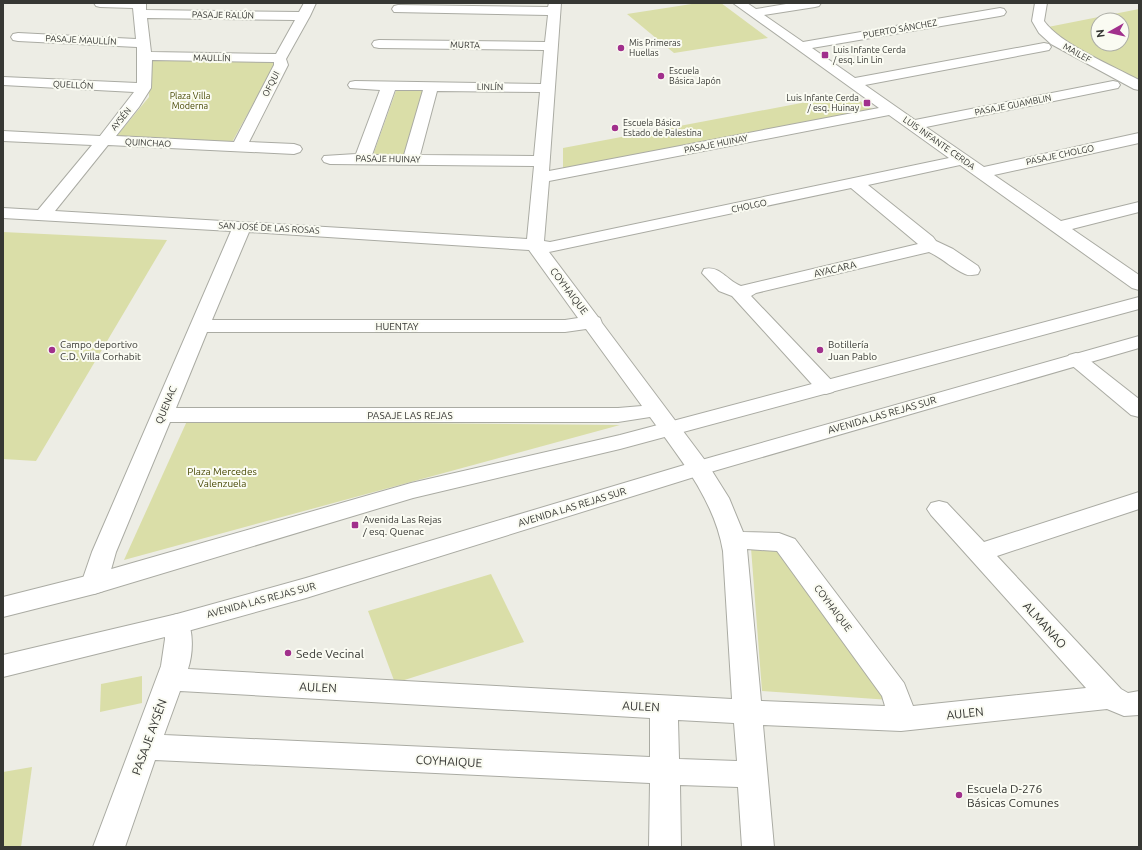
<svg xmlns="http://www.w3.org/2000/svg" width="1142" height="850" viewBox="0 0 1142 850" font-family="Ubuntu,sans-serif">
<style>
.green{fill:#dadea8;fill-rule:evenodd}
.lines{fill:none;stroke-linecap:round;stroke-linejoin:round}
.minor-casing{stroke:#aaaba3;stroke-width:2}
.major-casing{stroke:#aaaba3;stroke-width:2}
.minor{fill:#fff;fill-rule:evenodd}
.major{fill:#fff;fill-rule:evenodd}
.poi-dot{fill:#a1308c;stroke:#fafbf2;stroke-width:1.5}
.labels{text-anchor:middle;dominant-baseline:central;stroke-width:4;stroke-linejoin:round;paint-order:stroke}
.far-street-label{font-size:9px;fill:#363733;stroke:#fafbf2}
.far-poi-label{font-size:9px;fill:#363733;stroke:#fafbf2;text-anchor:start}
.far-park-label{font-size:9px;fill:#454601;stroke:#fafbf2}
.street-label{font-size:10px;fill:#363733;stroke:#fafbf2}
.poi-label{font-size:10px;fill:#363733;stroke:#fafbf2;text-anchor:start}
.park-label{font-size:10px;fill:#454601;stroke:#fafbf2}
.near-street-label{font-size:12px;fill:#363733;stroke:#fafbf2}
.near-poi-label{font-size:12px;fill:#363733;stroke:#fafbf2;text-anchor:start}
</style>
<rect width="100%" height="100%" fill="#edede5"/>
<g class="green">
<path d="M698,3H721L768,38L674,53L627,14Z"/>
<path d="M1139,9V82L1064,42L1048,27ZM1098,20H1122V44H1098Z"/>
<path d="M150,59L276,62L231,144L115,138L149,97Z"/>
<path d="M397,88H426L405,155H373Z"/>
<path d="M849,94L877,112L563,172V148Z"/>
<path d="M3,232L167,240L36,461L3,459Z"/>
<path d="M187,421L620,425L124,560Z"/>
<path d="M751,548L784,551L890,700L762,691Z"/>
<path d="M491,574L524,642L395,683L368,611Z"/>
<path d="M142,676V703L100,712L101,684Z"/>
<path d="M32,767L21,847H3V772Z"/>
</g>
<g class="lines">
<g class="minor-casing">
<g id="minor">
<path d="M94,3H146V10L299,12L304,3H316L310,16L286,59L288,65L249,142L294,144L300,146L302,149L300,152L294,154L108,145L55,211L527,239L534,166L330,164L324,162L322,159L324,156L356,154L380,90L350,88L348,85L350,82L355,81L541,84L544,50L379,48L374,47L372,44L374,41L379,40L545,42L548,15L394,12L392,9L394,6L398,5L548,7L549,3H561L549,171L879,108L733,3H747L756,9L792,3H821L819,6L815,7L764,15L803,42L1000,8L1004,9L1006,12L1004,15L1000,16L812,48L855,78L1044,43L1049,44L1051,47L1049,50L1044,51L865,85L915,120L1113,81L1118,82L1120,85L1118,88L1113,89L926,127L984,167L1139,133V143L994,175L1061,221L1139,202V212L1072,229L1139,275V290L1132,288L960,165L868,185L933,237L936,241L953,249L978,266L980,270L978,274C973,275 969,276 965,274C953,269 942,258 929,252L756,293L751,296L833,382L837,387L833,392L826,394L819,392L732,296L719,291L702,273L704,269C720,265 727,281 741,286L918,244L851,188L549,252L598,317L600,318L602,323L707,463L729,498L743,532L779,533L795,539L904,683L913,706L1086,688L931,515L927,509L931,503L939,501L947,503L984,542L1139,492V509L997,556L1121,689L1128,693L1139,691V715L1124,716L1107,709L901,731L763,725L774,847H742L738,787L680,785L681,847H649L650,783L155,760L125,847H93L161,666L165,639L164,624L168,617L177,614L186,617C194,631 193,654 188,669L732,699L723,551C714,499 680,459 650,417L618,422H170L116,552L107,584L103,591L94,594L85,591L81,584L92,552L231,231L3,218V208L38,210L92,145L3,141V131L100,136L134,92L3,85V77L137,83V47L18,41L13,40L11,37L13,34L18,33L136,39L133,8L100,7L96,6ZM147,18L295,20L276,54L151,52ZM152,60L274,62V65L234,142L116,136L139,107L151,88ZM395,90H423L404,155H372ZM437,91L540,92L534,156L420,155ZM889,115L949,158L550,242L544,241L549,181ZM249,232L529,250L578,318L565,320H212ZM586,329L642,406L618,408H176L207,332H565ZM747,549L777,551L882,696L885,706L761,701ZM180,691L650,718V757L164,735ZM678,720L734,723L737,761L679,759Z"/>
<path d="M1035,3H1047L1044,21C1060,44 1113,66 1139,80V90L1134,89L1051,44L1039,33L1032,21Z"/>
<path d="M1076,353L1083,355L1139,399V417L1131,415L1069,363L1066,359L1069,355Z"/>
</g>
</g>
<g class="major-casing">
<g id="major">
<path d="M1139,297V309L620,449L413,498L94,594L3,617V597L94,574L411,483L620,435Z"/>
<path d="M1139,336V348L707,473L306,598L177,634L3,677V655L177,614L306,578L691,463Z"/>
</g>
</g>
<use href="#minor" class="minor"/>
<use href="#major" class="major"/>
</g>
<g class="poi-dot">
<circle cx="621" cy="48" r="4"/>
<rect x="821" y="51" width="8" height="8" rx="2"/>
<circle cx="661" cy="76" r="4"/>
<rect x="863" y="99" width="8" height="8" rx="2"/>
<circle cx="615" cy="128" r="4"/>
<circle cx="52" cy="350" r="4"/>
<circle cx="820" cy="350" r="4"/>
<rect x="351" y="521" width="8" height="8" rx="2"/>
<circle cx="288" cy="653" r="4"/>
<circle cx="959" cy="795" r="4"/>
</g>
<g class="labels">
<g class="far-street-label">
<text transform="translate(223 15) rotate(1)">PASAJE RALÚN</text>
<text transform="translate(900 29) rotate(-10)">PUERTO SÁNCHEZ</text>
<text transform="translate(81 40) rotate(3)">PASAJE MAULLÍN</text>
<text transform="translate(465 45) rotate(1)">MURTA</text>
<text transform="translate(1077 53) rotate(29)">MAILEF</text>
<text transform="translate(212 58) rotate(1)">MAULLÍN</text>
<text transform="translate(271 84) rotate(-63)">OFQUI</text>
<text transform="translate(73 85) rotate(3)">QUELLÓN</text>
<text transform="translate(490 87) rotate(1)">LINLÍN</text>
<text transform="translate(1013 105) rotate(-11)">PASAJE GUAMBLIN</text>
<text transform="translate(121 119) rotate(-51)">AYSÉN</text>
<text transform="translate(148 143) rotate(3)">QUINCHAO</text>
<text transform="translate(939 143) rotate(35)">LUIS INFANTE CERDA</text>
<text transform="translate(716 144) rotate(-11)">PASAJE HUINAY</text>
<text transform="translate(1060 155) rotate(-12)">PASAJE CHOLGO</text>
<text transform="translate(388 159) rotate(1)">PASAJE HUINAY</text>
<text transform="translate(749 206) rotate(-12)">CHOLGO</text>
<text transform="translate(269 228) rotate(3)">SAN JOSÉ DE LAS ROSAS</text>
</g>
<g class="far-poi-label">
<text x="629" y="43">Mis Primeras<tspan x="629" dy="10">Huellas</tspan></text>
<text x="833" y="50">Luis Infante Cerda<tspan x="833" dy="10">/ esq. Lin Lin</tspan></text>
<text x="669" y="71">Escuela<tspan x="669" dy="10">Básica Japón</tspan></text>
<text x="859" y="98" text-anchor="end">Luis Infante Cerda<tspan x="859" dy="10">/ esq. Huinay</tspan></text>
<text x="623" y="123">Escuela Básica<tspan x="623" dy="10">Estado de Palestina</tspan></text>
</g>
<g class="far-park-label">
<text x="190" y="96">Plaza Villa<tspan x="190" dy="10">Moderna</tspan></text>
</g>
<g class="street-label">
<text transform="translate(835 269) rotate(-13)">AYACARA</text>
<text transform="translate(569 291) rotate(53)">COYHAIQUE</text>
<text x="397" y="326">HUENTAY</text>
<text transform="translate(166 405) rotate(-67)">QUENAC</text>
<text x="410" y="415">PASAJE LAS REJAS</text>
<text transform="translate(882 415) rotate(-16)">AVENIDA LAS REJAS SUR</text>
<text transform="translate(572 507) rotate(-17)">AVENIDA LAS REJAS SUR</text>
<text transform="translate(261 600) rotate(-15)">AVENIDA LAS REJAS SUR</text>
<text transform="translate(833 608) rotate(53)">COYHAIQUE</text>
</g>
<g class="poi-label">
<text x="60" y="344">Campo deportivo<tspan x="60" dy="12">C.D. Villa Corhabit</tspan></text>
<text x="828" y="344">Botillería<tspan x="828" dy="12">Juan Pablo</tspan></text>
<text x="363" y="519">Avenida Las Rejas<tspan x="363" dy="12">/ esq. Quenac</tspan></text>
</g>
<g class="park-label">
<text x="222" y="471">Plaza Mercedes<tspan x="222" dy="12">Valenzuela</tspan></text>
</g>
<g class="near-street-label">
<text transform="translate(1045 625) rotate(48)">ALMANAO</text>
<text transform="translate(318 687) rotate(3)">AULEN</text>
<text transform="translate(641 706) rotate(3)">AULEN</text>
<text transform="translate(965 713) rotate(-6)">AULEN</text>
<text transform="translate(149 737) rotate(-70)">PASAJE AYSÉN</text>
<text transform="translate(449 761) rotate(3)">COYHAIQUE</text>
</g>
<g class="near-poi-label">
<text x="296" y="653">Sede Vecinal</text>
<text x="967" y="788">Escuela D-276<tspan x="967" dy="14">Básicas Comunes</tspan></text>
</g>
</g>
<rect width="1142" height="850" fill="none" stroke="#363733" stroke-width="8"/>
<g transform="translate(1110 32) rotate(262)"><circle r="19" fill="#fafbf2" stroke="#acada6"/>
<path d="M0-3L7 15L0 10L-7 15Z" fill="#a1308c"/>
<text y="-6" font-size="11" font-weight="bold" text-anchor="middle" fill="#363733">N</text>
</g>
</svg>
